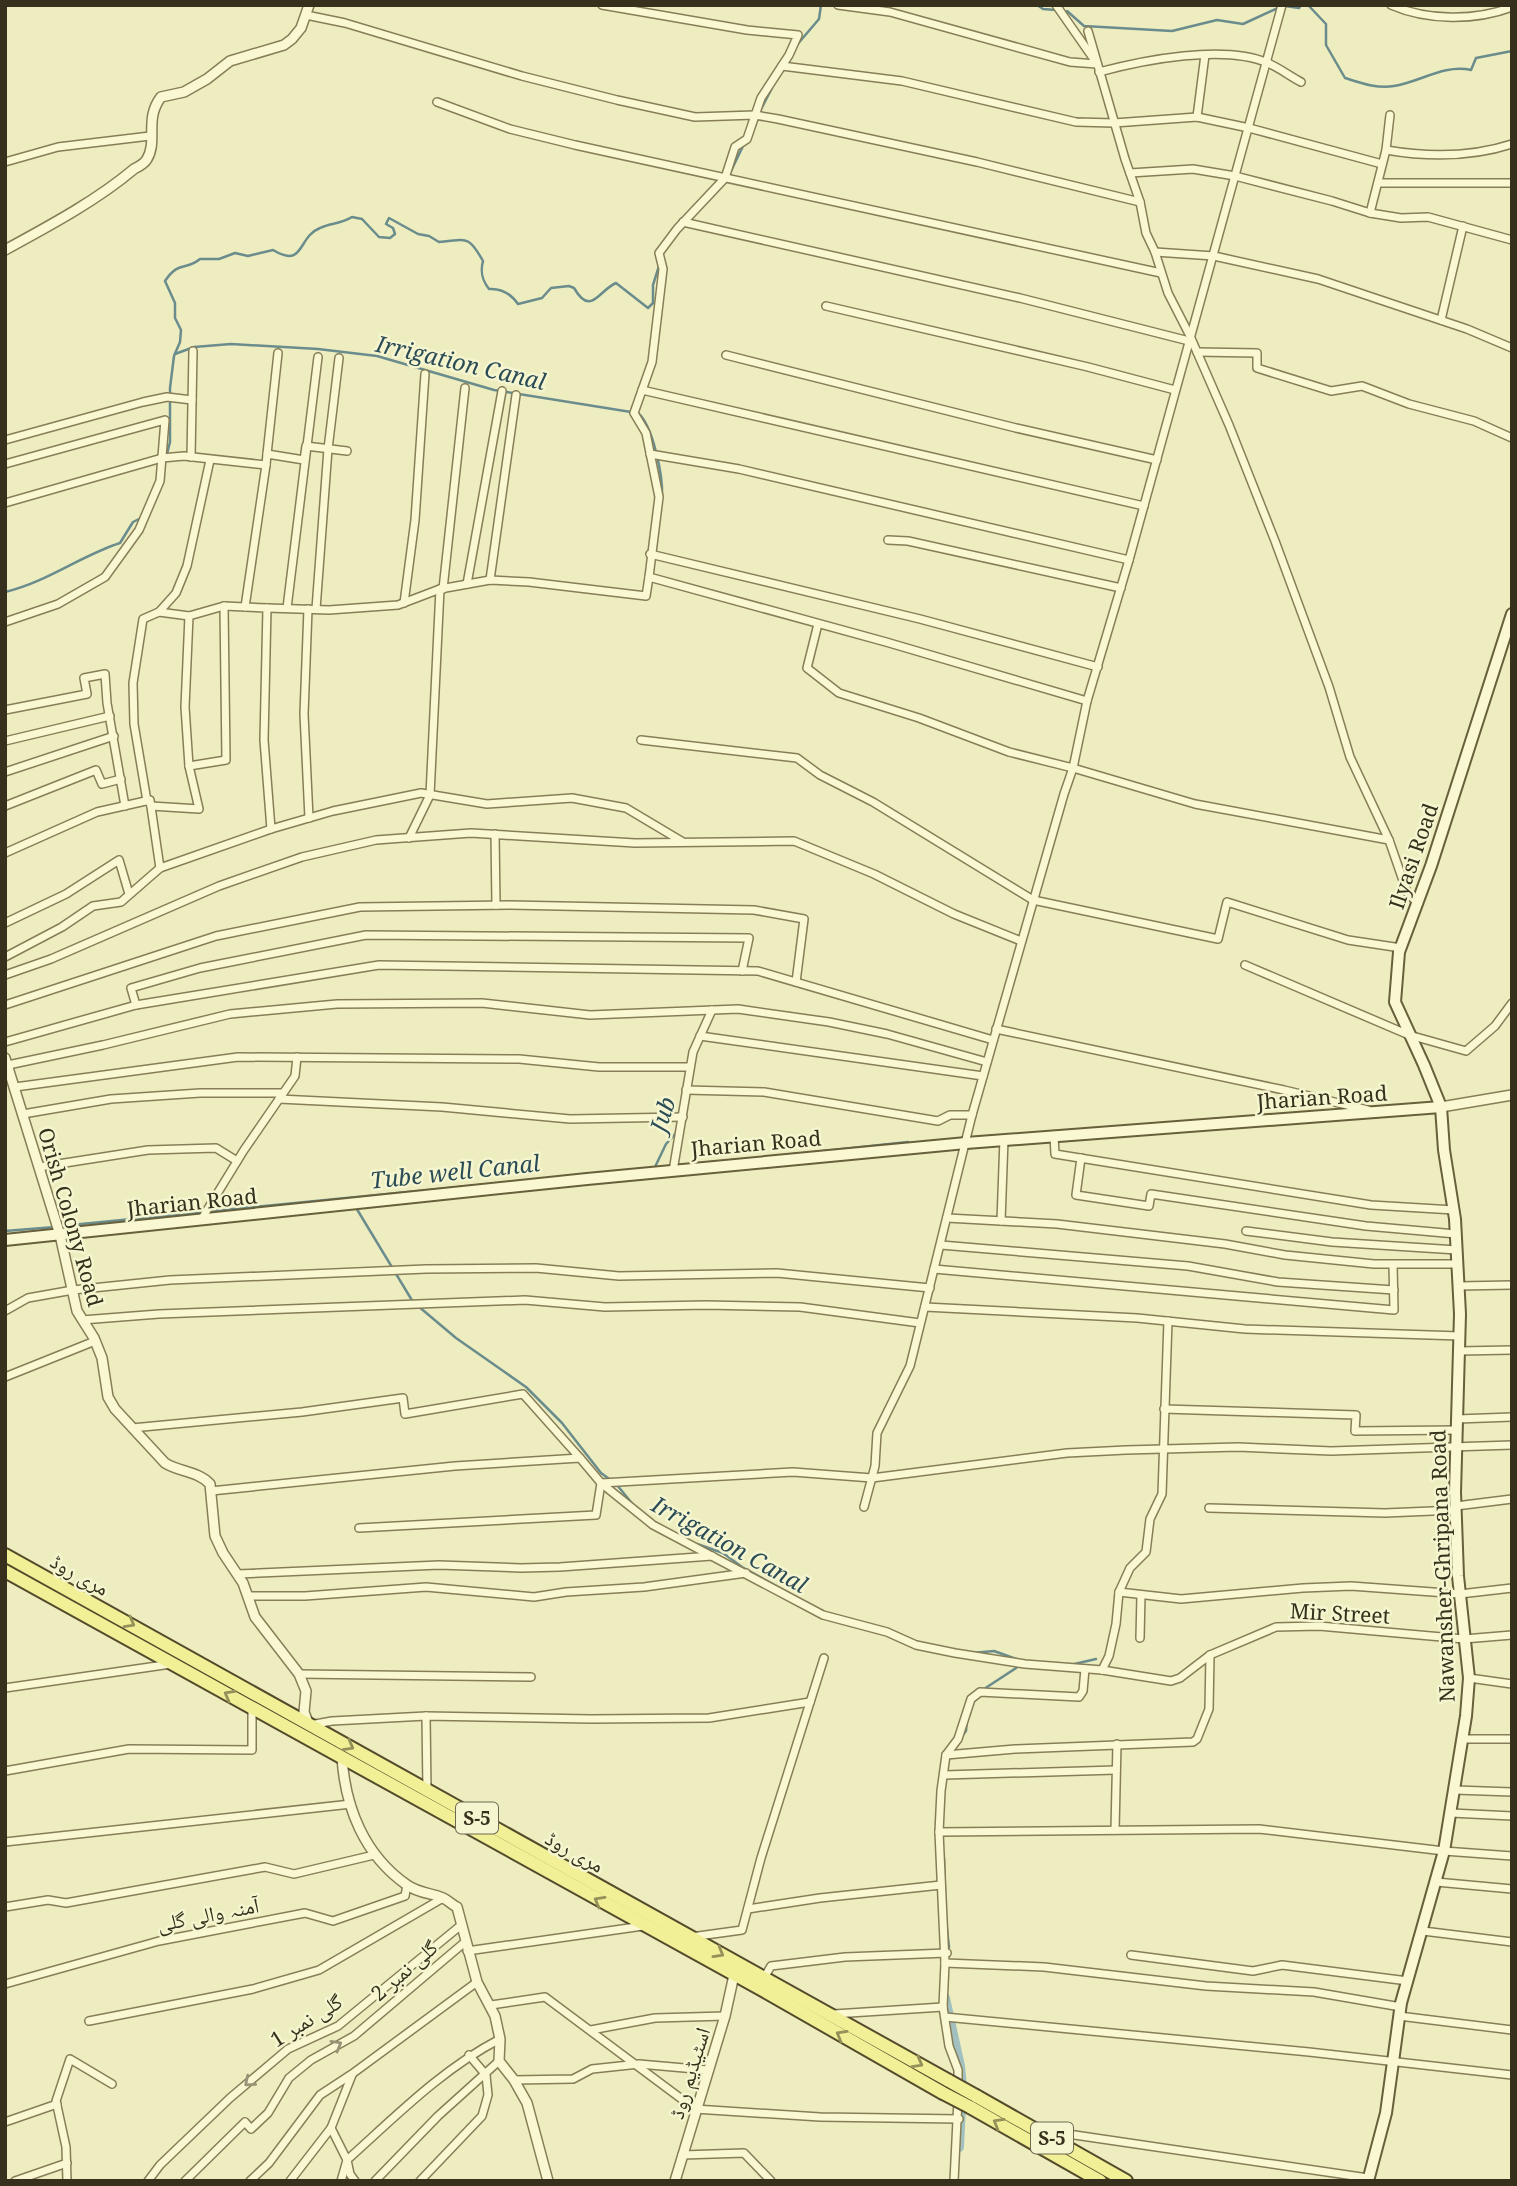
<svg xmlns="http://www.w3.org/2000/svg" width="1517" height="2186" viewBox="0 0 1517 2186" font-family="'Noto Serif','Noto Naskh Arabic',serif">
<style>
.lines{fill:none;stroke-linecap:round;stroke-linejoin:round}
.stream{stroke:#6a8c8d;stroke-width:2.5}
.canal{stroke:#a2c0c0;stroke-width:10}
.minor-casing{stroke:#877e57;stroke-width:10}
.tertiary-casing{stroke:#877e57;stroke-width:12}
.secondary-casing{stroke:#685f3b;stroke-width:14}
.primary-casing{stroke:#544a2c;stroke-width:16}
.minor{stroke:#f9f8d2;stroke-width:7}
.tertiary{stroke:#f9f8d2;stroke-width:9}
.secondary{stroke:#f9f8d2;stroke-width:10}
.primary{stroke:#f2f096;stroke-width:12}
.primary-bridge-casing{stroke:#544a2c;stroke-width:16;stroke-linecap:butt}
.primary-bridge{stroke:#f2f096;stroke-width:12}
.oneway{stroke:#949059}
.oneway2{stroke:#989477}
.labels{text-anchor:middle;dominant-baseline:central;stroke-width:5;stroke-linejoin:round;paint-order:stroke}
.shield{fill:#f5f5cf;stroke:#6f6b52;stroke-width:2}
.shield-label{font-size:19px;font-weight:bold;fill:#36301c}
.street-label{font-size:21px;fill:#36301c;stroke:#f5f5cf}
.water-label{font-size:23px;font-style:italic;fill:#2b4c56;stroke:#f5f5cf}
</style>
<rect width="100%" height="100%" fill="#eeedbf"/>
<g class="lines">
<g class="stream">
<path d="M1037,5L1043,9L1056,10"/>
<path d="M1308,5L1326,24V45L1345,78C1361,83 1377,89 1394,86C1420,82 1444,64 1471,70L1476,58L1512,51"/>
<path d="M1285,6L1299,8L1301,5"/>
<path d="M1067,11L1084,26L1172,31L1217,20L1243,24L1278,8"/>
<path d="M796,46L819,19L821,5"/>
<path d="M759,113L772,88"/>
<path d="M730,173L744,144"/>
<path d="M175,354L194,347L231,344L318,349L377,356L494,390L631,412"/>
<path d="M638,413C653,426 663,476 662,496"/>
<path d="M164,466L170,442V388L174,356L180,342L181,330L175,318V303L165,281C179,260 186,271 200,259H219L235,253L248,256L273,250C305,269 297,237 320,228C330,223 341,224 352,217L362,219L379,237L390,238L395,234L393,228L386,224L389,218L418,234L429,236L439,242C466,240 468,234 483,261C480,272 482,280 489,289C502,288 511,294 518,304L542,298L551,288L569,286L574,288C591,317 598,291 616,283L648,308L653,303V285L659,266"/>
<path d="M5,592C47,582 80,556 120,543L133,522L141,518"/>
<path d="M758,1158L908,1142"/>
<path d="M655,1167L666,1144L677,1132"/>
<path d="M355,1206L413,1302"/>
<path d="M61,1226L734,1160"/>
<path d="M5,1231L55,1227"/>
<path d="M418,1306L456,1338L526,1387L562,1423L601,1473L612,1481"/>
<path d="M617,1485L635,1507"/>
<path d="M697,1544L723,1553L742,1567L789,1593"/>
<path d="M972,1653L994,1651L1019,1660"/>
<path d="M1070,1665L1096,1659"/>
<path d="M984,1689L1019,1666"/>
<path d="M962,1736L966,1731L967,1720"/>
<path d="M944,1858L945,1893"/>
<path d="M946,1952L949,1947L946,1921"/>
</g>
<g class="canal">
<path d="M945,1998L960,2066L962,2087"/>
<path d="M959,2147L961,2105"/>
</g>
<g class="minor-casing">
<g id="minor">
<path d="M602,5L747,30L798,35L789,55L761,98L747,139L735,147L725,178L677,229L659,253L663,269L652,362L634,413L646,433L659,497L649,577"/>
<path d="M838,5L890,12L1070,62L1097,64"/>
<path d="M1056,5L1093,58"/>
<path d="M1391,5C1428,21 1475,21 1512,7"/>
<path d="M306,15L345,23L522,76L617,100L695,117L755,115L778,119L977,162L1140,202"/>
<path d="M1088,31L1125,159L1140,202L1146,233L1155,252L1168,293L1190,336L1229,425L1275,541L1329,687L1350,757L1389,840L1407,892L1418,904"/>
<path d="M782,66L902,81L1076,122L1114,123L1197,117L1249,128L1382,164"/>
<path d="M1099,72C1144,60 1224,44 1268,63C1279,68 1290,76 1301,82"/>
<path d="M437,102L510,129L575,145L1161,273"/>
<path d="M1197,117L1205,55"/>
<path d="M1386,150C1427,157 1472,157 1512,144"/>
<path d="M5,162L58,147L150,136"/>
<path d="M1130,173L1193,169L1235,176L1332,201L1370,213L1401,218L1428,217L1512,240"/>
<path d="M1378,183H1512"/>
<path d="M1370,213L1386,150L1390,115"/>
<path d="M683,222L1020,298L1189,341"/>
<path d="M1155,252L1214,256L1318,279L1467,329L1512,348"/>
<path d="M826,306L1088,367L1175,390"/>
<path d="M1441,320L1463,226"/>
<path d="M1197,352L1257,353V368L1331,391L1362,386L1409,404L1474,421L1512,438"/>
<path d="M726,355L1016,428L1157,460"/>
<path d="M642,390L1144,506"/>
<path d="M5,440L143,402L167,397L192,400"/>
<path d="M267,454L278,353"/>
<path d="M650,454L739,469L1129,560"/>
<path d="M191,457L193,351"/>
<path d="M5,464L165,420L160,481L139,530L105,577L58,604L5,622"/>
<path d="M5,503L162,458L184,456L266,465L267,454L304,460L306,446L347,451"/>
<path d="M888,540L908,541L1121,588"/>
<path d="M650,554L920,619L1098,667"/>
<path d="M490,580L516,395"/>
<path d="M467,584L502,391"/>
<path d="M443,589L465,388"/>
<path d="M404,603L415,520L425,374"/>
<path d="M245,607L266,465"/>
<path d="M267,608L329,610L398,605L440,589L490,580L529,582L646,596L649,577L886,642L1087,701"/>
<path d="M287,608L318,357"/>
<path d="M308,609L304,714L309,818"/>
<path d="M316,609L328,449L339,358"/>
<path d="M159,612L176,593L187,566L210,460"/>
<path d="M818,624L807,668L839,693L919,718L1009,752L1073,768L1195,804L1389,840"/>
<path d="M5,710L87,694L84,678L105,674L107,703L125,806"/>
<path d="M641,740L797,758L820,775L873,802L1033,900L1218,939L1227,902L1348,940L1401,948"/>
<path d="M5,741L110,716"/>
<path d="M189,766L226,760L224,606"/>
<path d="M5,772L114,736"/>
<path d="M147,801L134,724L133,683L143,619L159,612L189,616"/>
<path d="M5,806L96,770L102,784L121,779"/>
<path d="M151,806L199,809L189,766L185,707L189,616L224,606L267,608L264,740L271,829"/>
<path d="M495,834L496,905"/>
<path d="M409,838L430,795L440,589"/>
<path d="M5,853L97,812L150,800L160,868"/>
<path d="M5,923L66,894L119,860L129,894"/>
<path d="M5,957L62,927L93,906L121,902L160,868L271,829L333,811L421,793L487,804L572,798L626,808L683,842"/>
<path d="M1245,965L1409,1035L1466,1051L1495,1026L1512,1003"/>
<path d="M5,975L51,959L219,886L302,857L376,840L471,833L635,843L794,841L874,874L954,914L1021,941"/>
<path d="M5,1005L216,936L360,907L510,905L754,910L804,919L796,982"/>
<path d="M136,1005L131,988L200,968L366,935L749,938L742,971"/>
<path d="M996,1029L1284,1090L1368,1110"/>
<path d="M700,1036L983,1076"/>
<path d="M5,1042L136,1005L379,965L758,971L993,1040"/>
<path d="M8,1065L103,1045L230,1014L337,1004L482,1003L590,1015L738,1009L829,1022L887,1034L987,1062"/>
<path d="M15,1087L238,1057L519,1059L599,1067H690"/>
<path d="M686,1090L764,1092L938,1121L950,1115H972"/>
<path d="M279,1099L442,1107L570,1119L683,1117"/>
<path d="M23,1114L111,1099L200,1093H283"/>
<path d="M1054,1136L1055,1154L1371,1205L1454,1210"/>
<path d="M1081,1158L1076,1195L1149,1206L1151,1194L1366,1226L1456,1234"/>
<path d="M39,1167L148,1150L216,1148L237,1161"/>
<path d="M673,1171L693,1052L712,1010"/>
<path d="M947,1218L1057,1224L1225,1244L1285,1255L1374,1264H1457"/>
<path d="M201,1220L244,1150L295,1076L297,1057"/>
<path d="M1001,1221L1004,1139"/>
<path d="M1246,1231L1332,1242L1457,1250"/>
<path d="M941,1245L1188,1266L1278,1282L1394,1290"/>
<path d="M934,1269L1394,1310L1393,1265"/>
<path d="M1459,1286L1512,1285"/>
<path d="M925,1307L1137,1318L1245,1329L1460,1336"/>
<path d="M5,1311L28,1298L73,1290L170,1280L426,1269L536,1268L619,1276L777,1273L930,1288"/>
<path d="M82,1320L159,1314L525,1300L605,1307L706,1305L800,1307L920,1323"/>
<path d="M1459,1351L1512,1350"/>
<path d="M5,1377L95,1341"/>
<path d="M1164,1409L1356,1415L1355,1431L1457,1430"/>
<path d="M1457,1419L1512,1417"/>
<path d="M132,1428L302,1412L403,1398L405,1414L523,1394L580,1458"/>
<path d="M601,1483L653,1525L823,1615L887,1632L916,1645L955,1653L1025,1664L1102,1670L1171,1681L1180,1678L1210,1655L1276,1627L1319,1626L1464,1639L1512,1635"/>
<path d="M601,1483L793,1472L872,1478L1067,1453L1126,1450L1238,1447L1331,1451L1512,1445"/>
<path d="M211,1491L455,1466L580,1458L601,1483L596,1515L359,1528"/>
<path d="M1456,1506L1512,1499"/>
<path d="M864,1507L875,1466L877,1433L910,1366L972,1115L1064,794L1073,768L1087,701L1129,560L1282,5"/>
<path d="M1209,1508L1385,1513L1456,1510"/>
<path d="M237,1574L439,1565L521,1568L560,1567L712,1556"/>
<path d="M1119,1592L1181,1599L1303,1588L1351,1586L1460,1594L1512,1588"/>
<path d="M249,1596H305L426,1587L534,1597L566,1592L644,1587L746,1573"/>
<path d="M1140,1638L1141,1595"/>
<path d="M1102,1670L1109,1656L1116,1624L1119,1592L1130,1568L1146,1552L1150,1519L1162,1494L1168,1321"/>
<path d="M299,1674L531,1677"/>
<path d="M1469,1678L1512,1684"/>
<path d="M5,1688L171,1664"/>
<path d="M426,1716L427,1790"/>
<path d="M310,1725L332,1721L426,1716L591,1719L709,1718L810,1702"/>
<path d="M1463,1739H1512"/>
<path d="M946,1755L1015,1749L1193,1742L1197,1739L1209,1709L1210,1655"/>
<path d="M5,1771L129,1749L252,1750V1707"/>
<path d="M944,1775L1116,1770"/>
<path d="M1455,1790L1512,1792"/>
<path d="M1451,1813L1512,1816"/>
<path d="M1115,1830L1117,1744"/>
<path d="M939,1832L1259,1829L1444,1851L1512,1856"/>
<path d="M5,1842L351,1804"/>
<path d="M1436,1882L1512,1889"/>
<path d="M5,1907L48,1900L66,1903L265,1867L294,1874L374,1855"/>
<path d="M748,1909L820,1898L941,1885"/>
<path d="M1423,1931L1512,1942"/>
<path d="M691,1937L742,1930L761,1858L824,1658"/>
<path d="M467,1951L643,1926"/>
<path d="M1131,1955L1253,1971L1282,1965L1408,1981"/>
<path d="M945,1963L1044,1967L1206,1986L1314,1992L1401,2007"/>
<path d="M764,1978L771,1966L845,1957L947,1953"/>
<path d="M5,1984L159,1941L305,1913L333,1921L405,1896L407,1885"/>
<path d="M491,2005L545,1997L695,2109L820,2117L959,2119"/>
<path d="M834,2014L943,2007"/>
<path d="M1399,2016L1512,2030"/>
<path d="M945,2017L1309,2052L1512,2075"/>
<path d="M89,2021L253,1989L319,1970L443,1898"/>
<path d="M591,2030L655,2018L725,2016"/>
<path d="M514,2080L573,2079L592,2069L639,2064L707,2070"/>
<path d="M958,2088V2070L949,2046L943,2007L945,1963L939,1832L941,1791L946,1755L958,1739L971,1699L980,1692L1079,1697L1083,1691L1085,1669"/>
<path d="M5,2122L57,2104"/>
<path d="M1057,2141L1061,2133L1368,2178"/>
<path d="M682,2155L744,2153L771,2181"/>
<path d="M15,2181L67,2163"/>
<path d="M67,2181L66,2147L56,2101L70,2059L112,2084"/>
<path d="M148,2181L160,2165L230,2098L288,2049L338,2026L460,1926"/>
<path d="M185,2181L245,2122L251,2129L268,2113L289,2078L311,2060L354,2036L465,1942"/>
<path d="M250,2181L269,2163L320,2095L352,2074L477,1982"/>
<path d="M290,2181L331,2128"/>
<path d="M341,2181L347,2160L331,2128L352,2075"/>
<path d="M355,2181L350,2174L347,2160C396,2116 442,2069 500,2039"/>
<path d="M375,2181L438,2116L499,2061"/>
<path d="M420,2181L482,2116L488,2095L486,2075L469,2055"/>
<path d="M954,2181L958,2100"/>
</g>
</g>
<g class="tertiary-casing">
<g id="tertiary">
<path d="M5,250C49,226 96,201 134,169C138,167 145,163 147,159C158,141 144,119 161,97L184,92L207,79L230,61L284,45L292,39L301,28L309,5"/>
<path d="M5,1058L60,1235L77,1311L94,1338L102,1358L108,1397L115,1409L165,1463C179,1472 198,1471 210,1484L215,1536L223,1553L243,1583L255,1617L299,1674L306,1691L304,1712L309,1725"/>
<path d="M1441,1107L1512,1095"/>
<path d="M342,1757C345,1807 364,1855 407,1885C418,1893 431,1893 443,1898C448,1900 452,1905 457,1907L477,1982L495,2016L500,2039L499,2061L514,2080L527,2103L548,2181"/>
<path d="M675,2181L725,2016L734,1975"/>
</g>
</g>
<g class="secondary-casing">
<g id="secondary">
<path d="M5,1240L587,1179L966,1143L1441,1107"/>
<path d="M1368,2181L1386,2113L1401,2003L1444,1851L1466,1716L1469,1678L1458,1576L1455,1492L1460,1314L1455,1219L1444,1150L1441,1107L1424,1065L1395,1002L1399,952L1431,866L1512,614"/>
</g>
</g>
<g class="primary-casing">
<g id="primary">
<path d="M5,1555L949,2081"/>
<path d="M5,1571L761,1989L943,2093"/>
<path d="M976,2096L1126,2181"/>
<path d="M970,2107L1100,2181"/>
</g>
</g>
<use href="#minor" class="minor"/>
<use href="#tertiary" class="tertiary"/>
<use href="#secondary" class="secondary"/>
<use href="#primary" class="primary"/>
<g class="primary-bridge-casing">
<g id="primary-bridge">
<path d="M949,2081L976,2096"/>
<path d="M943,2093L970,2107"/>
</g>
</g>
<use href="#primary-bridge" class="primary-bridge"/>
</g>
<defs><path id="oneway-chevron" d="M-2-3.5L2.5 0L-2 3.5" fill="none" stroke-width="1.6" stroke-linecap="round" stroke-linejoin="round" transform="scale(1.75)"/></defs>
<g class="oneway">
<use href="#oneway-chevron" transform="translate(130 1623) rotate(29)"/>
<use href="#oneway-chevron" transform="translate(229 1695) rotate(-151)"/>
<use href="#oneway-chevron" transform="translate(349 1746) rotate(29)"/>
<use href="#oneway-chevron" transform="translate(599 1901) rotate(-151)"/>
<use href="#oneway-chevron" transform="translate(719 1953) rotate(30)"/>
<use href="#oneway-chevron" transform="translate(841 2035) rotate(-150)"/>
<use href="#oneway-chevron" transform="translate(918 2063) rotate(29)"/>
<use href="#oneway-chevron" transform="translate(998 2123) rotate(-150)"/>
</g>
<g class="oneway2">
<use href="#oneway-chevron" transform="translate(337 2045) rotate(-30)"/>
<use href="#oneway-chevron" transform="translate(249 2082) rotate(140)"/>
</g>
<g class="labels">
<g class="shield">
<rect x="456" y="1802.5" width="42" height="31" rx="5"/>
<rect x="1031" y="2122.5" width="42" height="31" rx="5"/>
</g>
<g class="shield-label">
<text x="477" y="1818">S-5</text>
<text x="1052" y="2138">S-5</text>
</g>
<g class="street-label">
<text transform="translate(1413 856) rotate(-71)">Ilyasi Road</text>
<text transform="translate(1322 1097) rotate(-4)">Jharian Road</text>
<text transform="translate(756 1143) rotate(-5)">Jharian Road</text>
<text transform="translate(192 1202) rotate(-6)">Jharian Road</text>
<text transform="translate(71 1217) rotate(74)">Orish Colony Road</text>
<text transform="translate(1442 1566) rotate(-92)">Nawansher-Ghripana Road</text>
<text transform="translate(80 1574) rotate(29)">مری روڈ</text>
<text transform="translate(1340 1613) rotate(3)">Mir Street</text>
<text transform="translate(575 1851) rotate(29)">مری روڈ</text>
<text transform="translate(208 1914) rotate(-11)">آمنہ والی گلی</text>
<text transform="translate(404 1970) rotate(-41)">گلی نمبر 2</text>
<text transform="translate(306 2020) rotate(-32)">گلی نمبر 1</text>
<text transform="translate(689 2073) rotate(-73)">اسٹیڈیم روڈ</text>
</g>
<g class="water-label">
<text transform="translate(461 362) rotate(13)">Irrigation Canal</text>
<text transform="translate(662 1114) rotate(-72)">Jub</text>
<text transform="translate(455 1171) rotate(-6)">Tube well Canal</text>
<text transform="translate(730 1544) rotate(29)">Irrigation Canal</text>
</g>
</g>
<rect width="1517" height="2186" fill="none" stroke="#36301c" stroke-width="14"/>
</svg>
